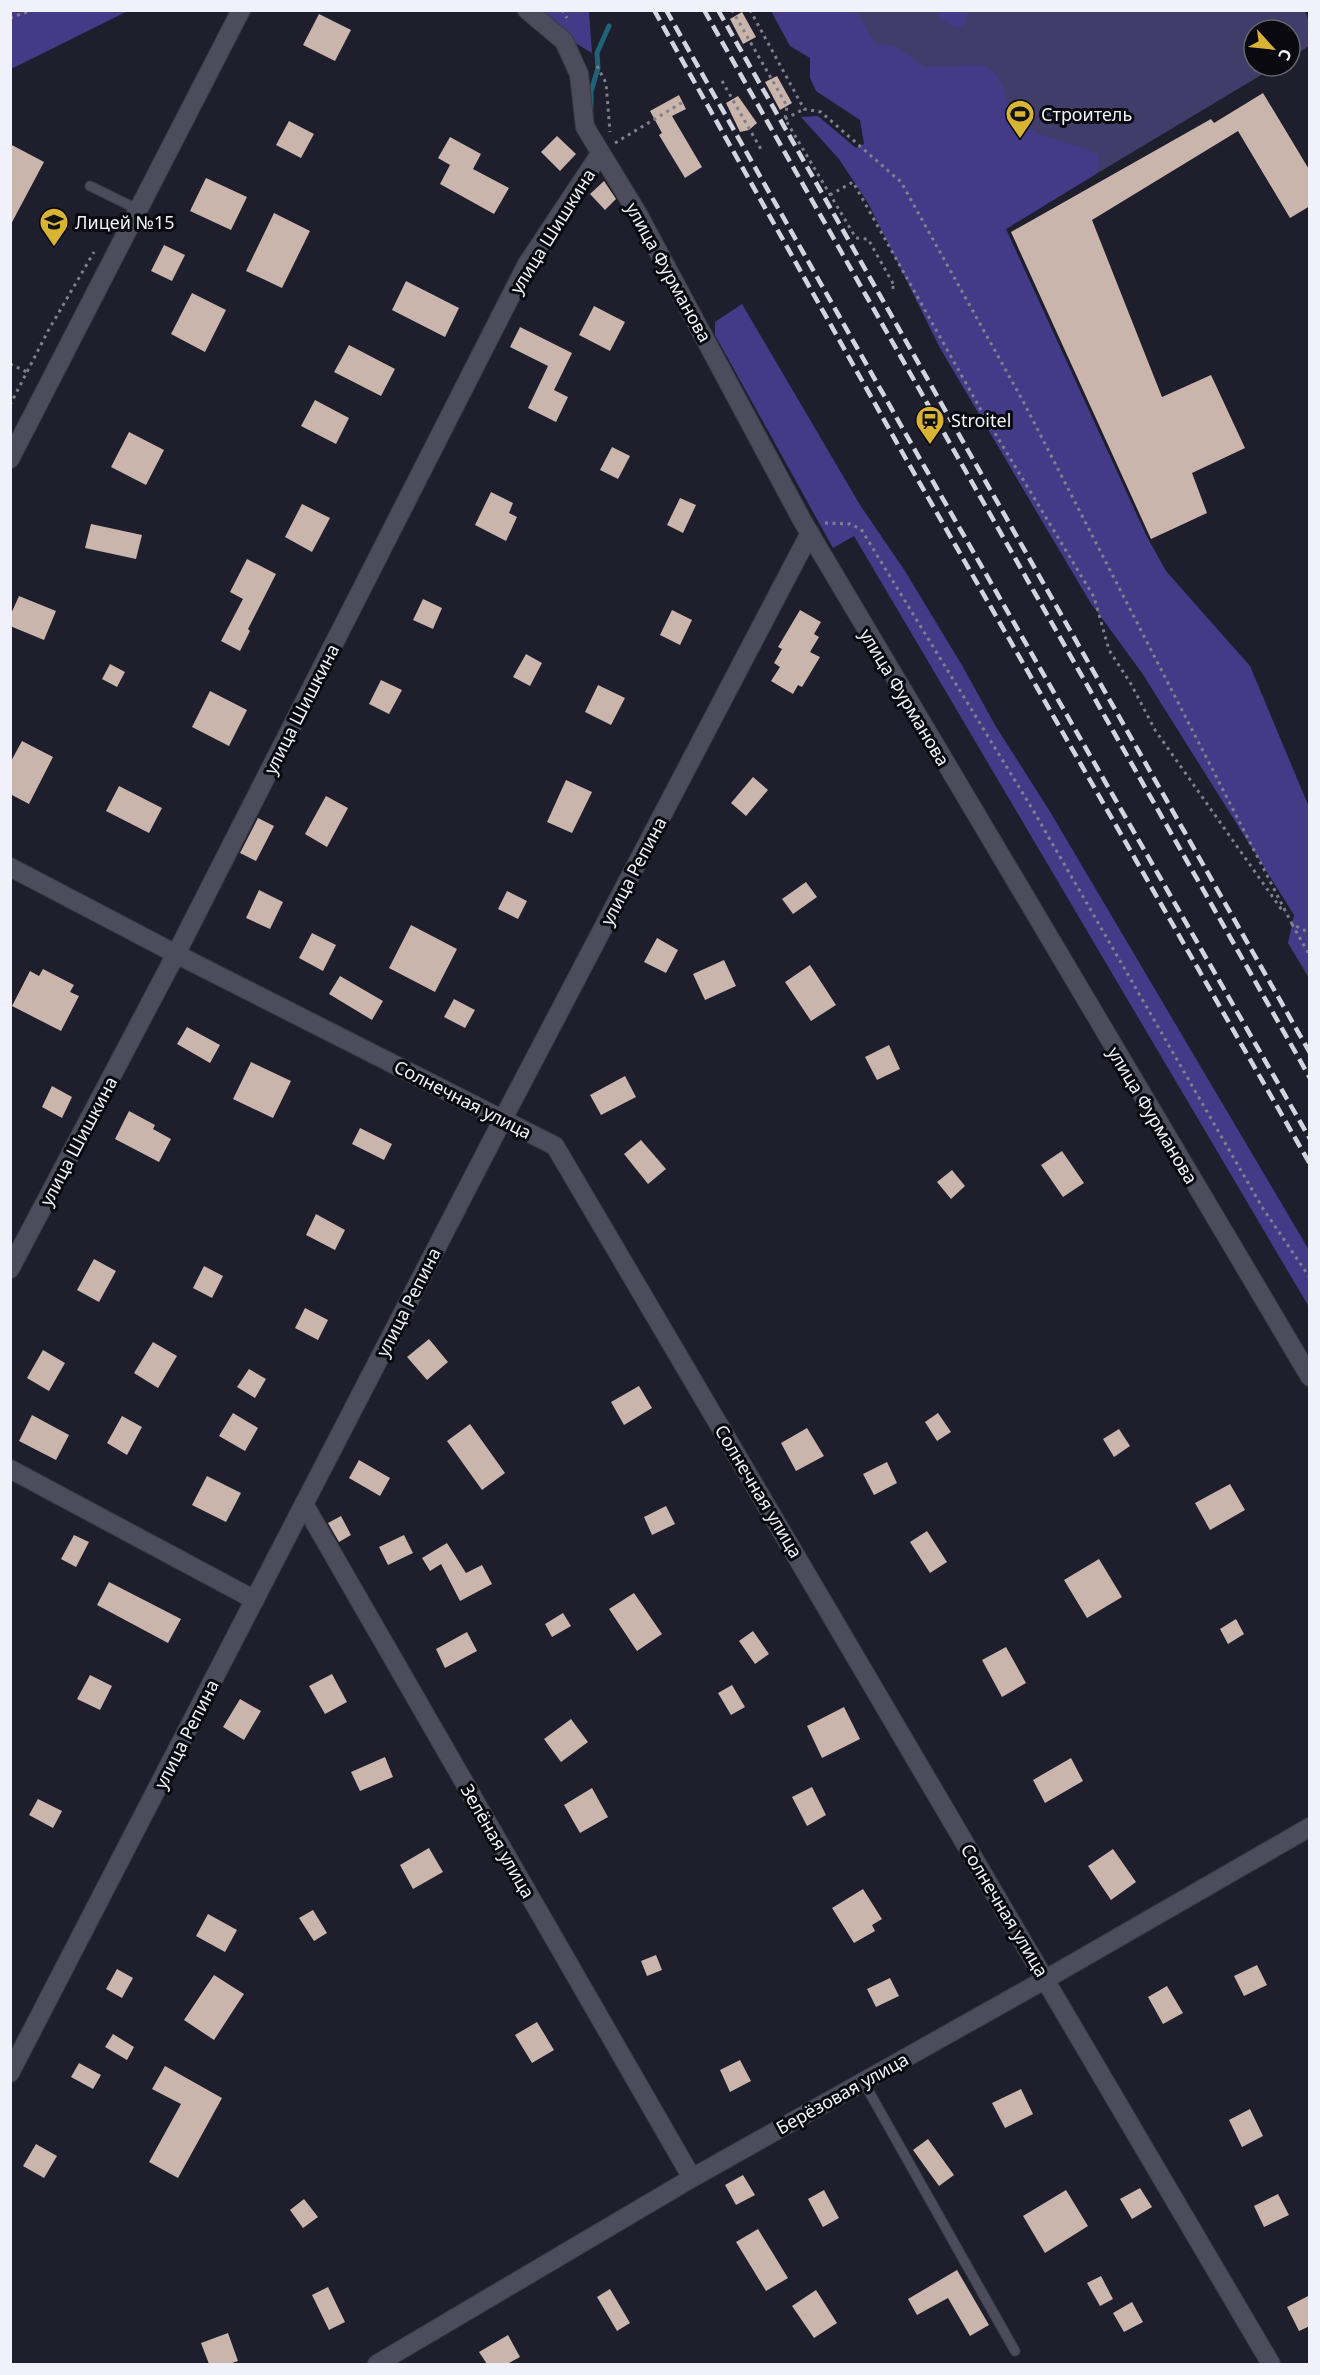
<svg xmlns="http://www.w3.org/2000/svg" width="1320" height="2375" viewBox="0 0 1320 2375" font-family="'Noto Sans',sans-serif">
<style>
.green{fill:#403d6a}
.forest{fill:#443b88}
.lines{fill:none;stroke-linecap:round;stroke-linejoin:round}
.stream{stroke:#206379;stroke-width:5}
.building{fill:#cab5ac}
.service-casing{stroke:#3b3b47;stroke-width:11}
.minor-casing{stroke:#3b3b47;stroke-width:20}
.path{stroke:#80808c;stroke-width:3;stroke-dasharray:3 4.5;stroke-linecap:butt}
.service{stroke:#4c4c5d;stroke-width:9}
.minor{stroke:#4c4c5d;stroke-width:18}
.rail{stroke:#d4d4df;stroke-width:4.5;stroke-dasharray:12 6;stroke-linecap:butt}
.labels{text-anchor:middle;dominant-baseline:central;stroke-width:6;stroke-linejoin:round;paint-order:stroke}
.poi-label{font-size:18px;fill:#f0f1fb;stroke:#09090f;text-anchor:start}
.street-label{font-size:18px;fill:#f0f1fb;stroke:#09090f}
</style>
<rect width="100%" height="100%" fill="#1e1e2c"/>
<path class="green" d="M802,11H1305L1309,22V46L1290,58V30H1254V66H1276L961,255Z"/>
<g class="forest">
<path d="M11,10H128V11L11,69Z"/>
<path d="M522,11H589L592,53Z"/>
<path d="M837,11L858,13L874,43L896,47L925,67L984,65C989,69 995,73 998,78C1007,89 1003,103 1018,119C1037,140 1073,141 1098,154L1100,165L1096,174L1006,229L1147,537L1166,571L1250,666L1309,807V978L1288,943L1294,915L1142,673L1090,602L1029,499L940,348L868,203L839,159L801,117L818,116L856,148L864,144L860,120L816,91L810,78V58L790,46L771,11Z"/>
<path d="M935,11H968L965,24L958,28L942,20Z"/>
<path d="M742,304L860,505L905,571L963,667L995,725L1049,810L1309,1250V1307L854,536L833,548L715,335V322Z"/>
</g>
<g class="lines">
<path class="stream" d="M591,108V92L598,68L597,53L609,26"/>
</g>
<g class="building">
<path d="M742,12L756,37L743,44L730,19Z"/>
<path d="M319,14L351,30L335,61L303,45Z"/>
<path d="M777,76L792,103L780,110L765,82Z"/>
<path d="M1263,93L1310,171V206L1290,218L1238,131L1092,220L1162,397L1211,375L1245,448L1192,473L1207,513L1151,539L1011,232L1211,119L1214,123Z"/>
<path d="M679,95L686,109L672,116L702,167L685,178L659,135L662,133L650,111Z"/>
<path d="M738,96L757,123L749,130L740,132L726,103Z"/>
<path d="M289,121L314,134L301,158L276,145Z"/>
<path d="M557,136L576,154L560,171L541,152Z"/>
<path d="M450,137L481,154L473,169L509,188L494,214L440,184L450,165L438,158Z"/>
<path d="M10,144L44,162L10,226Z"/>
<path d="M206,178L247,197L231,230L190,211Z"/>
<path d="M604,181L616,199L605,210L590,194Z"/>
<path d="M274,213L310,231L282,288L246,271Z"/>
<path d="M164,245L185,255L172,281L151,271Z"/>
<path d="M406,281L459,308L445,337L392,310Z"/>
<path d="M192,293L226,310L205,352L171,334Z"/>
<path d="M594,306L625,322L610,351L579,335Z"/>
<path d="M520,327L572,353L554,390L568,397L556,422L528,408L548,366L510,347Z"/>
<path d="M349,345L395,369L381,396L334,372Z"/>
<path d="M315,400L349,418L336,444L301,426Z"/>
<path d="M129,432L164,450L146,485L111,467Z"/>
<path d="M612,447L630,456L618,479L600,470Z"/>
<path d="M491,492L513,503L509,513L517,517L506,541L475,525Z"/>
<path d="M680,498L696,505L683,533L667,525Z"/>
<path d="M302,504L330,518L312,552L285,537Z"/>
<path d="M91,524L142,535L136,559L85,548Z"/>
<path d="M247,559L276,574L248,629L250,631L240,651L221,641L243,599L230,592Z"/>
<path d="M19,596L56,611L44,640L10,626V616Z"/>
<path d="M423,599L442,608L433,629L413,620Z"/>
<path d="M672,610L692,620L680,645L660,635Z"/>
<path d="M800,610L821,622L814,634L819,637L810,652L820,657L802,687L798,685L793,694L771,681L780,667L774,663L782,649L778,647Z"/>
<path d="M526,654L542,663L530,686L513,677Z"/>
<path d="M110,664L125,672L117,687L102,679Z"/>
<path d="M381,680L402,690L389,714L369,704Z"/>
<path d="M598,685L625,698L611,725L585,712Z"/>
<path d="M210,691L247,710L229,746L192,727Z"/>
<path d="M22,741L53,757L29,804L10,794V763Z"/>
<path d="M753,777L768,790L746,816L731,803Z"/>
<path d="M566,780L592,792L572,833L547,822Z"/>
<path d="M119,786L162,808L149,833L106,811Z"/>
<path d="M326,796L348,808L327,847L305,834Z"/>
<path d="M258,818L274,826L256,861L240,853Z"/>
<path d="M806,882L817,897L793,914L782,899Z"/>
<path d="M259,890L283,902L270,929L246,918Z"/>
<path d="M507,891L527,901L518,919L498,909Z"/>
<path d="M411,925L457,949L435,992L389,968Z"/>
<path d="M312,933L336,945L323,971L299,958Z"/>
<path d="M657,938L678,950L666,973L644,962Z"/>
<path d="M724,960L736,986L705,1000L693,974Z"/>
<path d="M810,965L836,1005L811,1021L785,982Z"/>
<path d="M43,969L74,985L70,992L79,996L61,1031L12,1006L30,971L39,976Z"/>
<path d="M340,976L383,1001L372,1020L329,994Z"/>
<path d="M454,999L475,1010L465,1028L444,1017Z"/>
<path d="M187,1027L220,1045L210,1063L177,1044Z"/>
<path d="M889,1045L900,1069L877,1080L865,1057Z"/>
<path d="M251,1062L291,1081L273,1118L233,1099Z"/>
<path d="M625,1076L636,1097L601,1115L590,1095Z"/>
<path d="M52,1086L72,1097L62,1118L42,1107Z"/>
<path d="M129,1111L155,1125L153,1129L171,1139L159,1162L115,1139Z"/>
<path d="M360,1128L392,1144L384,1160L352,1144Z"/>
<path d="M641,1140L666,1169L648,1184L624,1154Z"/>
<path d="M1062,1151L1084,1183L1063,1197L1041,1165Z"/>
<path d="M952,1170L965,1186L951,1199L937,1182Z"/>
<path d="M316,1214L345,1230L335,1250L306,1235Z"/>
<path d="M94,1259L116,1271L99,1302L77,1290Z"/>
<path d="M204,1266L223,1276L212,1298L193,1288Z"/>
<path d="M305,1308L328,1320L318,1340L295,1328Z"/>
<path d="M429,1339L448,1362L427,1380L407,1357Z"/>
<path d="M153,1342L177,1356L158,1388L134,1373Z"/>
<path d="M43,1350L65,1363L49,1391L27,1378Z"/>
<path d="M249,1369L266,1379L255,1398L237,1387Z"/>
<path d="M639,1386L652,1408L624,1425L611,1402Z"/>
<path d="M233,1413L258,1428L245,1451L219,1436Z"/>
<path d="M938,1413L951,1432L937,1441L925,1422Z"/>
<path d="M32,1415L69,1435L56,1460L19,1441Z"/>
<path d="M122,1416L142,1427L127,1455L107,1443Z"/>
<path d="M470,1424L505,1473L482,1490L447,1441Z"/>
<path d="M807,1428L824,1456L796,1471L781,1443Z"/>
<path d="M1119,1429L1130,1446L1114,1457L1103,1439Z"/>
<path d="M359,1460L390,1478L380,1496L349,1478Z"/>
<path d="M887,1462L897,1483L874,1495L863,1474Z"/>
<path d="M207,1476L241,1493L226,1522L192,1505Z"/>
<path d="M1230,1484L1245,1510L1210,1530L1195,1503Z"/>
<path d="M666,1506L675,1524L652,1535L644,1517Z"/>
<path d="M341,1516L351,1535L339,1542L328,1523Z"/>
<path d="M927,1531L947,1562L930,1573L910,1542Z"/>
<path d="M74,1535L89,1542L76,1567L61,1559Z"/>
<path d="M404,1535L413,1553L388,1565L379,1547Z"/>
<path d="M447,1543L466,1573L482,1565L492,1584L460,1601L441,1564L430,1571L422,1558Z"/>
<path d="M1099,1559L1122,1597L1087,1618L1064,1580Z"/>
<path d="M109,1582L181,1619L168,1643L97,1605Z"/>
<path d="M634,1593L662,1634L637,1651L609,1609Z"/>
<path d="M563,1613L571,1626L552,1637L545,1624Z"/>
<path d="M1236,1619L1244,1634L1228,1644L1220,1629Z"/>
<path d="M753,1631L769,1654L755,1664L739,1641Z"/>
<path d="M467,1632L477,1651L445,1668L436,1649Z"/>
<path d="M1006,1647L1026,1683L1002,1697L982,1660Z"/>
<path d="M332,1674L347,1702L325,1714L309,1686Z"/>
<path d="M90,1675L112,1686L100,1710L77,1699Z"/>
<path d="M732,1685L745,1707L731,1715L718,1693Z"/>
<path d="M240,1699L261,1711L244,1740L223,1727Z"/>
<path d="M844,1707L860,1739L822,1758L807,1726Z"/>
<path d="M571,1719L588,1742L561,1762L544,1739Z"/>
<path d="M385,1757L393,1777L360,1791L351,1772Z"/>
<path d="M1071,1758L1083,1781L1045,1803L1033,1780Z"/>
<path d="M812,1787L826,1815L807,1826L792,1797Z"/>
<path d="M592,1788L608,1817L580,1833L564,1805Z"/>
<path d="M38,1799L62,1811L53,1828L29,1815Z"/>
<path d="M429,1848L443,1872L413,1889L400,1865Z"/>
<path d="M1113,1849L1136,1882L1111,1900L1088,1866Z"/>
<path d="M863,1889L882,1919L872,1925L875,1931L854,1943L832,1908Z"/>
<path d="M313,1910L327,1933L314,1941L299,1918Z"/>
<path d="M208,1914L237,1930L225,1952L196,1936Z"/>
<path d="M656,1955L662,1970L647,1976L641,1961Z"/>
<path d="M1257,1965L1267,1985L1244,1996L1234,1976Z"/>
<path d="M117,1969L133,1978L122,1998L106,1989Z"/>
<path d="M214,1975L244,1994L214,2040L184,2020Z"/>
<path d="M890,1978L899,1996L876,2007L867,1989Z"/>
<path d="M1167,1986L1183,2013L1163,2024L1148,1997Z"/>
<path d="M537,2022L554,2050L532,2063L515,2035Z"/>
<path d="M113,2034L134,2047L127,2060L105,2047Z"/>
<path d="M740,2060L751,2081L730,2092L720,2070Z"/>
<path d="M79,2063L101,2075L93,2089L71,2077Z"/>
<path d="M165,2066L222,2098L178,2178L149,2162L181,2104L152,2089Z"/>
<path d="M1021,2089L1033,2114L1005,2128L992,2103Z"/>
<path d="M1250,2109L1263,2136L1242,2147L1229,2120Z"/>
<path d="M928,2139L954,2175L939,2186L913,2150Z"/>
<path d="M36,2144L57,2156L44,2178L23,2166Z"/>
<path d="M743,2175L755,2195L736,2205L725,2185Z"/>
<path d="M1140,2188L1152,2207L1132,2219L1120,2199Z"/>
<path d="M824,2190L839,2218L823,2227L808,2199Z"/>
<path d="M1066,2190L1088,2226L1045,2253L1023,2216Z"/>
<path d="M1278,2194L1289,2215L1264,2227L1254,2206Z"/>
<path d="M304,2199L318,2217L303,2228L290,2210Z"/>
<path d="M758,2229L788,2278L766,2291L736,2242Z"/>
<path d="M957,2270L989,2325L970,2336L948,2298L917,2315L908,2299Z"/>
<path d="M1101,2276L1113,2299L1100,2306L1087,2283Z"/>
<path d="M328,2287L345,2322L329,2330L312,2295Z"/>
<path d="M610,2289L630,2323L617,2331L597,2297Z"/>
<path d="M816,2290L837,2323L814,2338L792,2306Z"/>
<path d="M1310,2295V2326L1299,2331L1287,2307Z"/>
<path d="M1132,2302L1143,2322L1124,2332L1113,2313Z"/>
<path d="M228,2333L238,2361L229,2364H209L201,2343Z"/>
<path d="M508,2335L520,2357L507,2364H487L479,2352Z"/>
</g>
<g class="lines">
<g class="service-casing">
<g id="service">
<path d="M90,186L139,210"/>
<path d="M863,2081L1015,2351"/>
</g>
</g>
<g class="minor-casing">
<g id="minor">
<path d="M527,10L564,41L579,74L585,127L638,214L803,522L1310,1377"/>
<path d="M10,459L241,10"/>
<path d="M10,867L176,954L555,1146L1271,2364"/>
<path d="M10,1269L176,954L527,264L600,154"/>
<path d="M10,1469L255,1600"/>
<path d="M304,1504L692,2178"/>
<path d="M10,2073L503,1119L810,533"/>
<path d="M377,2364L692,2178L1046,1979L1310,1827"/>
</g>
</g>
<g class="path">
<path d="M562,10L567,18"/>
<path d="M732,10L787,106L785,119L856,238L868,239L895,287L890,288"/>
<path d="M750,10L804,109L821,112L901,182L1023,401L1292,924L1310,933"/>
<path d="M10,18L32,10"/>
<path d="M597,66L606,83L610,132"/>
<path d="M722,81L762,151"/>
<path d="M785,119L804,109"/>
<path d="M615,143L683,102"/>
<path d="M830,195L853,182L981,410L1094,597L1109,650L1131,684L1155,730L1284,913"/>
<path d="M10,364L27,372"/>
<path d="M10,405L48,331L94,252"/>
<path d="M825,523L850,524L861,529L1033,810L1262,1207L1310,1278"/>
<path d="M1292,924L1310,956"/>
</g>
<use href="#service" class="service"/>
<use href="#minor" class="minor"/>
<g class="rail">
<path d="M654,10L906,459L1310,1164"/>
<path d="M666,10L916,452L1310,1139"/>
<path d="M704,10L1310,1078"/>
<path d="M718,10L1310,1053"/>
</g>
</g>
<defs>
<g id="stadium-pin" transform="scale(1.5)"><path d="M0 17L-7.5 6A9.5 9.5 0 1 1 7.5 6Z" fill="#d9b334" stroke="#09090f"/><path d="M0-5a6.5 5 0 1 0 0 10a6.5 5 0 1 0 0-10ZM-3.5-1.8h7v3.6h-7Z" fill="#111"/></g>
<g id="school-pin" transform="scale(1.5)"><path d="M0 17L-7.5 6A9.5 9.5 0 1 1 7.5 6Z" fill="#d9b334" stroke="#09090f"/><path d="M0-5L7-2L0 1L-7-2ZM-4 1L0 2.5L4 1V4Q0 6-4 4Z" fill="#111"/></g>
<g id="station-pin" transform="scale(1.5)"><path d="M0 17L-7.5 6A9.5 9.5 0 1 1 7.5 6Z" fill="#d9b334" stroke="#09090f"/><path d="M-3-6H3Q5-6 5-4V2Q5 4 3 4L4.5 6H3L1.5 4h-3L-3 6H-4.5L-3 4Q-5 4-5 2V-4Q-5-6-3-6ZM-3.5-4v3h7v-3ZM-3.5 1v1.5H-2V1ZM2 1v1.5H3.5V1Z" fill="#111"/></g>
</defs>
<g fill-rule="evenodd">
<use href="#stadium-pin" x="1020" y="114"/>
<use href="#school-pin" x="54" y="222"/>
<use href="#station-pin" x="930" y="420"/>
</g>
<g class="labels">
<g class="poi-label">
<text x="1041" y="114">Строитель</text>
<text x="75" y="222">Лицей №15</text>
<text x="951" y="420">Stroitel</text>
</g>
<g class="street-label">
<text transform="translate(552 231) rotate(-58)">улица Шишкина</text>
<text transform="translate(669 272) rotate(61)">улица Фурманова</text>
<text transform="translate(905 697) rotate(59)">улица Фурманова</text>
<text transform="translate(301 709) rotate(-63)">улица Шишкина</text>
<text transform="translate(633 871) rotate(-62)">улица Репина</text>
<text transform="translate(463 1099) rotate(27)">Солнечная улица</text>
<text transform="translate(1153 1115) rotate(59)">улица Фурманова</text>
<text transform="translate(78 1141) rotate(-62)">улица Шишкина</text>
<text transform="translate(408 1302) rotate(-63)">улица Репина</text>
<text transform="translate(759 1491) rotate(59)">Солнечная улица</text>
<text transform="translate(186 1734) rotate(-63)">улица Репина</text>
<text transform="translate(498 1841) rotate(60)">Зелёная улица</text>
<text transform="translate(1005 1910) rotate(59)">Солнечная улица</text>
<text transform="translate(842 2093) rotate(-29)">Берёзовая улица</text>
</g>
</g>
<rect width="1320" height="2375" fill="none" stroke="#f0f1fb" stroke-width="24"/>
<g transform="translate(1272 48) rotate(117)"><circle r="28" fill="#09090f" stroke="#65666d" stroke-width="1.5"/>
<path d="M0-4.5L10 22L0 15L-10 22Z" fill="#d9b334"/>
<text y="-9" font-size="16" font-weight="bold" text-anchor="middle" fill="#f0f1fb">С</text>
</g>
</svg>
